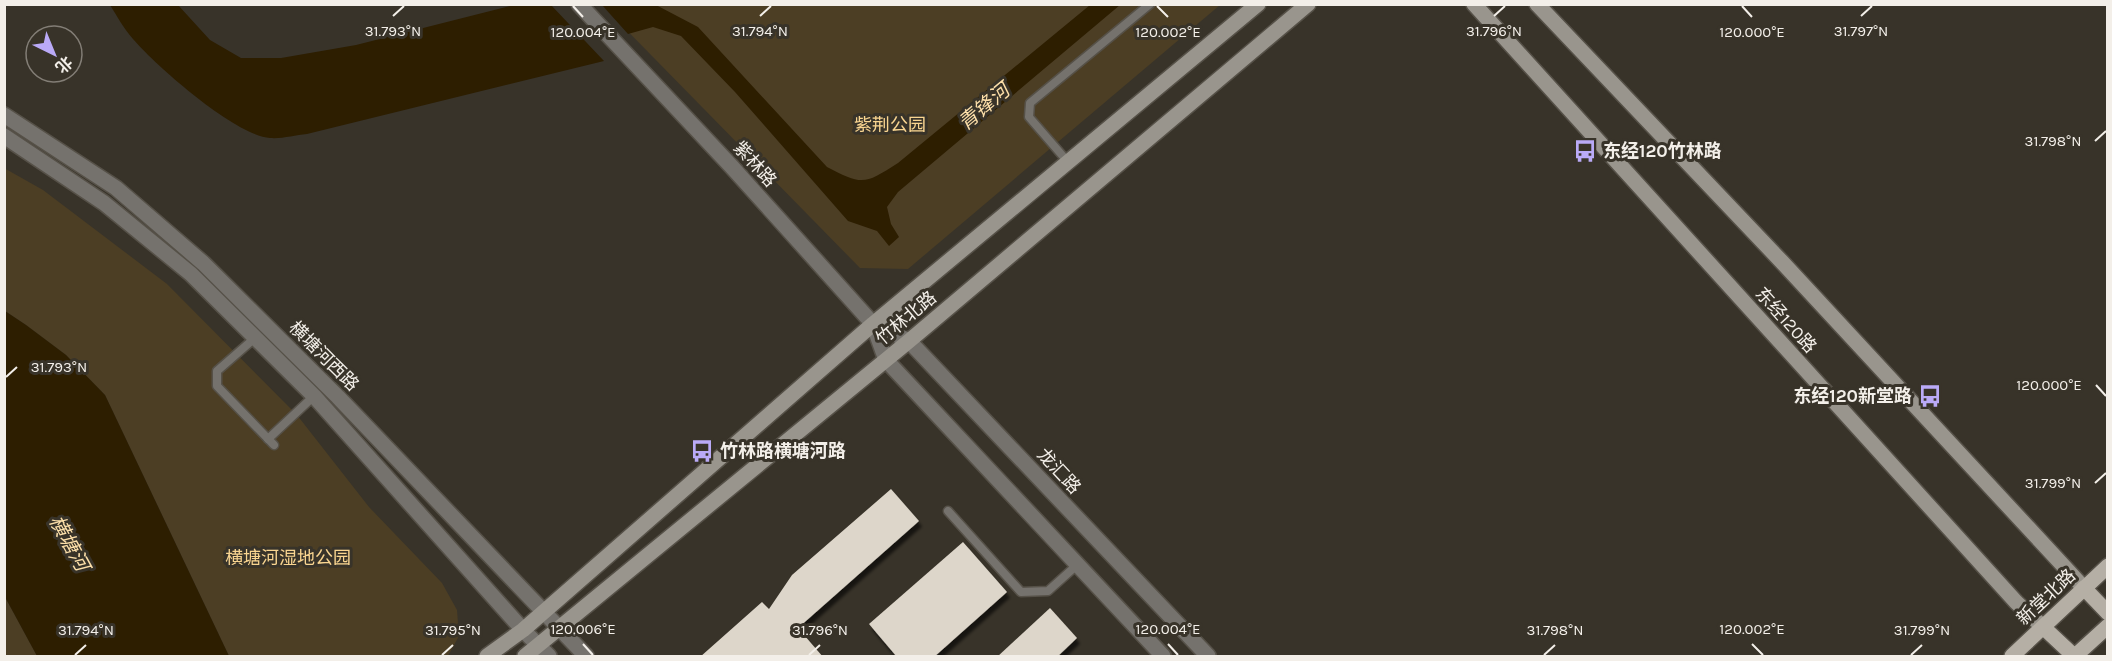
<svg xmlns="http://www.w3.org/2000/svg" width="2112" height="661" viewBox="0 0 2112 661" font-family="Karla,'Noto Sans SC',sans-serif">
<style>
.green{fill:#4c3e24}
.water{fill:#2d1e00}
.building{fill:#ddd6ca;filter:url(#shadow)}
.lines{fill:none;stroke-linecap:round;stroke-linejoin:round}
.service-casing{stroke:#565148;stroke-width:11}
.minor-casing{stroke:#565148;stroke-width:18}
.tertiary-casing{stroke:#565148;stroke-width:18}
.secondary-casing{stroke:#565148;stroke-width:18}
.primary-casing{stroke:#565148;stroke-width:18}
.service{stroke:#75726d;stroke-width:8}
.minor{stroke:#75726d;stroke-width:15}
.tertiary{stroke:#75726d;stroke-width:15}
.secondary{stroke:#99958d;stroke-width:15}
.primary{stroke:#b5afa5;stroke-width:15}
.ticks{fill:none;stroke:#f3efe9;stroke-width:2}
.labels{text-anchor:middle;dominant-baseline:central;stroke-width:6;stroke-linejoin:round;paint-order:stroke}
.park-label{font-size:18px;fill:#f9d590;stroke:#383329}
.poi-label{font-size:18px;font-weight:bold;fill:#f3efe9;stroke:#383329;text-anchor:start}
.street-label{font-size:18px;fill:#f3efe9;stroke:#383329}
.water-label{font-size:20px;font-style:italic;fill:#fcdfa9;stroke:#383329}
.ticks-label{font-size:15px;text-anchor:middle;fill:#f3efe9;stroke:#383329;stroke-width:6;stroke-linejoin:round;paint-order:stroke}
</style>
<defs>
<filter id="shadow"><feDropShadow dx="3" dy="5.5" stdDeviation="1.5" flood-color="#0009"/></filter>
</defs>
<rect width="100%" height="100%" fill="#383329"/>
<g class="green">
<path d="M602,5H1220L908,269L860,268Z"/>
<path d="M4,168L43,190L167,284L297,415L369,507L442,583L457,610L459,636L448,656H229L105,395L66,355L26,325L5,311Z"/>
<path d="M5,597L37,656H5Z"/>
</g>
<g class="water">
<path d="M110,5H178L210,40L241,58H281L356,45L514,5H551L604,61L307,134C295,135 282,139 270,138C236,136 156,66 133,39C124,29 117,16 110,5Z"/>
<path d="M602,5H656L698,27L827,167C863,186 865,184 898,163L1090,5H1120L898,192L887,207L891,224L899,237L889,246L877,231L848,221L735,92L681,36L653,27L628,34Z"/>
<path d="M5,311L26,325L66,355L105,395L229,656H37L5,597Z"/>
</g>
<g class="building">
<path d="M891,489L919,521L798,628L823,657H700L762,602L769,609L792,575Z"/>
<path d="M963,542L1007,592L934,657H897L869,624Z"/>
<path d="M1050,608L1077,638L1057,657H997Z"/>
</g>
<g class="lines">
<g class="service-casing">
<g id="service">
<path d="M1068,162L1029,117L1030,103L1150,4"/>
<path d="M256,337L217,371V386L274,445"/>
<path d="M268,439L314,396"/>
<path d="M948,511L1021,592L1048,591L1077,565"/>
</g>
</g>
<g class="minor-casing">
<path id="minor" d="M579,4L732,167L873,324L886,360"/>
</g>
<g class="tertiary-casing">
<g id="tertiary">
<path d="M4,115L116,188L203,263L338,397L586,656"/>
<path d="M4,136L104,203L191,274L314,396L523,630L549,656"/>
<path d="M873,324L909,341L1208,656"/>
<path d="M886,360L1163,656"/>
</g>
</g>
<g class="secondary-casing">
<g id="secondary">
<path d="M1474,4L2016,602L2043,627"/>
<path d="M1537,4L1782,262L2084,588"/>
<path d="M487,656L523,630L873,324L1258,4"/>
<path d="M525,656L909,341L1308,4"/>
</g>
</g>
<g class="primary-casing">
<g id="primary">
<path d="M2084,588L2108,613"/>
<path d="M2043,627L2074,656"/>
<path d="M2012,656L2108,566"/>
<path d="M2075,656L2108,626"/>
</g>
</g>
<use href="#service" class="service"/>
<use href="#minor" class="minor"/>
<use href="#tertiary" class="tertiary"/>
<use href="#secondary" class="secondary"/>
<use href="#primary" class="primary"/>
</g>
<path class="ticks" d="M573,6L583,17M1157,6L1168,17M1742,6L1752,17M393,16L404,6M760,16L771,6M1494,16L1505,6M1861,16L1872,6M2095,141L2106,131M6,377L17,367M2096,385L2106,396M2095,483L2106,473M583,644L593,655M1168,644L1178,655M1752,644L1763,655M75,655L86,645M442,655L453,645M809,655L820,645M1544,655L1555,645M1911,655L1922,645"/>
<defs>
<g id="bus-bare" transform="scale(1.8)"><path d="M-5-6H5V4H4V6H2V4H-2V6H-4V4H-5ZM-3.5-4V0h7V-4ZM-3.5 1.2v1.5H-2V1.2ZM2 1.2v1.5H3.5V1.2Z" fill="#baaaf7" stroke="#383329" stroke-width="2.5" paint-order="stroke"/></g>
</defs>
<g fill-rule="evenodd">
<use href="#bus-bare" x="1585" y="151"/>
<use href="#bus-bare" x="1930" y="396"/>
<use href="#bus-bare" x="702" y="451"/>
</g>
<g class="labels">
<g class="park-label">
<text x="890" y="125">紫荆公园</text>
<text x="288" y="558">横塘河湿地公园</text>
</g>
<g class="poi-label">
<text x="1603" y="151">东经120竹林路</text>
<text x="1912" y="396" text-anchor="end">东经120新堂路</text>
<text x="720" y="451">竹林路横塘河路</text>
</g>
<g class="street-label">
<text transform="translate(755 164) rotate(48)">紫林路</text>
<text transform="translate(906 318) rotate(-40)">竹林北路</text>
<text transform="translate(1786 320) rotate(48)">东经120路</text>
<text transform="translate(324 356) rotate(45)">横塘河西路</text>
<text transform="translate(1059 471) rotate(47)">龙汇路</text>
<text transform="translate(2046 597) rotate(-43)">新堂北路</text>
</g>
<g class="water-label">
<text transform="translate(984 107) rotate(-40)">青锋河</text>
<text transform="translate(69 543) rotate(61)">横塘河</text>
</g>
</g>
<g class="ticks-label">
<text x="393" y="36">31.793°N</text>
<text x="760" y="36">31.794°N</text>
<text x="1494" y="36">31.796°N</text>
<text x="1861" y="36">31.797°N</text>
<text x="583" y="37">120.004°E</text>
<text x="1168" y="37">120.002°E</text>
<text x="1752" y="37">120.000°E</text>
<text x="2053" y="146">31.798°N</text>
<text x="59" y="372">31.793°N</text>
<text x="2049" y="390">120.000°E</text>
<text x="2053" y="488">31.799°N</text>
<text x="583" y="634">120.006°E</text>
<text x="1168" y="634">120.004°E</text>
<text x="1752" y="634">120.002°E</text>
<text x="86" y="635">31.794°N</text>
<text x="453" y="635">31.795°N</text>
<text x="820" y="635">31.796°N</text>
<text x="1555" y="635">31.798°N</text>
<text x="1922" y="635">31.799°N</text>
</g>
<rect width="2112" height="661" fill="none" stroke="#f3efe9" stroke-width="12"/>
<g transform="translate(54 54) rotate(137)"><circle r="28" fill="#383329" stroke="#837e76" stroke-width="1.5"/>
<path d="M0-4.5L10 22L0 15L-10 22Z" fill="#baaaf7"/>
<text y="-9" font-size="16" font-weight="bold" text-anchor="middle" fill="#f3efe9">北</text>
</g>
</svg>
